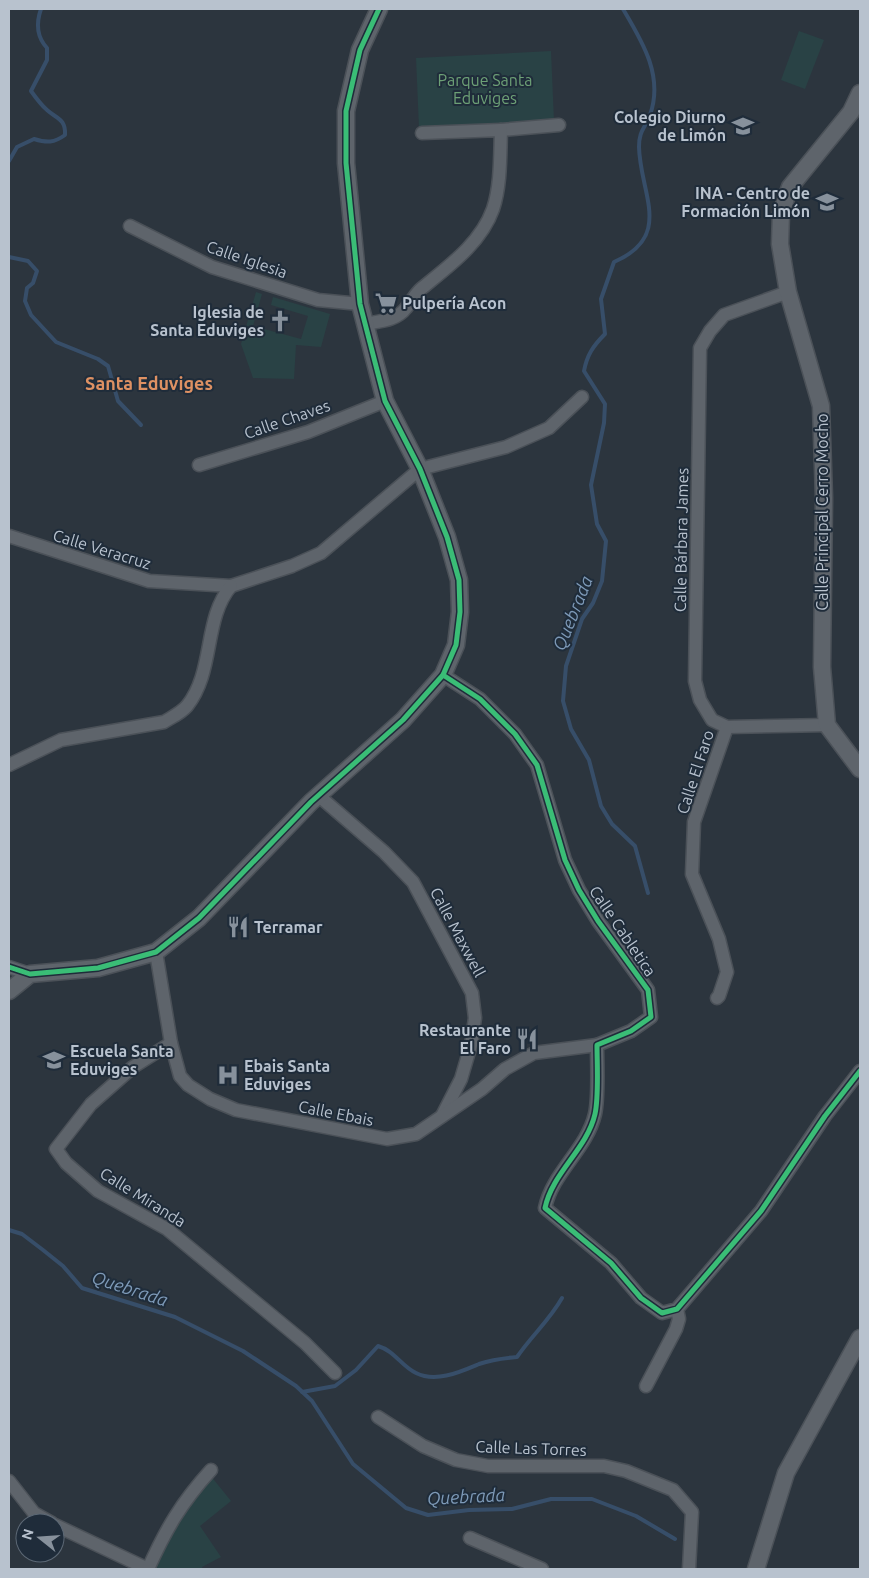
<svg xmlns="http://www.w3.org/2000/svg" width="869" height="1578" viewBox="0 0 869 1578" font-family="Ubuntu,sans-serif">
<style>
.green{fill:#294245}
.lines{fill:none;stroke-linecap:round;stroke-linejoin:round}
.stream{stroke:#374e69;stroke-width:4}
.minor-casing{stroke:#4b5158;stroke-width:15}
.tertiary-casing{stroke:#4b5158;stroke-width:19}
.minor{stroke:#5e646b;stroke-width:12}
.tertiary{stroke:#5e646b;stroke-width:16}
.cycleway-casing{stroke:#1f2c3a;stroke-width:8}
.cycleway{stroke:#3abd76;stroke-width:5}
.labels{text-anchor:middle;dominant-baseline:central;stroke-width:4;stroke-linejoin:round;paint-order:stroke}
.park-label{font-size:16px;fill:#6da076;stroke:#1f2c3a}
.poi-label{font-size:16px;font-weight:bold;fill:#b8c2ce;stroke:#1f2c3a;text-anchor:end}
.street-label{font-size:16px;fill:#b8c2ce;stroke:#1f2c3a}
.neighbourhood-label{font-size:18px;font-weight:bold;fill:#de9163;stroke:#1f2c3a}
.water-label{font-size:18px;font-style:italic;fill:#7d99b7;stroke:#1f2c3a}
</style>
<rect width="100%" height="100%" fill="#2c353e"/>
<g class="green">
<path d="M799,31L824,40L805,89L781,80Z"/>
<path d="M551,51L554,121L419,128L416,58Z"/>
<path d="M256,292L262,294L253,326L301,339L308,316L271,305L273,297L330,314L321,347L296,345L294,379L253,378L241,344Z"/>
<path d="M210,1475L231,1501L200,1526L221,1557L202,1567L203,1569H154L171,1531Z"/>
</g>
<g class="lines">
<g class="stream">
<path d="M623,9C642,41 664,76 650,115C645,129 639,130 639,147C640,194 674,236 614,262L601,299L605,334C593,346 587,355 584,371L605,404L604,423L591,485L597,524L606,541L602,581L593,603L582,619L566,666L563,701L571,729L589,760L601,806L612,824L635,846L648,893"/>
<path d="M9,161L17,147L34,139C47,143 54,143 65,135C66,119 57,119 47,110C41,105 36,98 31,91L47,60V48C36,36 36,23 41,9"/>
<path d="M9,257L28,261L37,271L33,283L27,288L25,301L31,315L56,342L98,359L108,366L118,401L141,425"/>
<path d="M9,1230L22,1234L43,1250L63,1266L82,1288L175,1317L243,1351L296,1386L312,1401L353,1464L406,1508L428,1515L469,1510L512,1509L551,1499H592L636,1516L675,1539"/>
<path d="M302,1392L335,1386L356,1370L378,1346C395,1351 401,1366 416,1373C436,1383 460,1372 479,1364C491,1360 504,1358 517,1357C532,1335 549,1321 562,1298"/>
</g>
<g class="minor-casing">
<g id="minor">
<path d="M501,130L559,125"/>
<path d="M130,226L212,267L318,300L360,304"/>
<path d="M788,292L724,315L710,331L700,348L695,681L700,700L712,720L727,727L827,725"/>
<path d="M365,324C380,321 396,321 406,308C412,301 415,294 422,288C449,266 481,243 493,209C501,185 500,156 501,130L422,133"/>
<path d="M199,465L308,432L385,401"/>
<path d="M9,536L149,581L231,586L292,566L321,553L420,469L506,447L549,428L582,397"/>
<path d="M443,675L480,699L515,734L537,765L565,860L579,890L598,921L648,990L651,1017L631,1031L597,1045C597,1064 599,1096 595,1114C587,1149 552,1173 545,1208L611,1263L641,1298L662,1313L677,1309L761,1211L825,1116L860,1071"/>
<path d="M9,765L61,740L164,722C172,717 181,713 187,706C215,671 203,619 231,586"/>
<path d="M319,796L384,852L413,882L472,993L475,1018L471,1045L461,1079L442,1116"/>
<path d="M156,952L171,1043L180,1076L188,1085L210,1099L236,1110L387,1139L416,1134L482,1089L505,1069L534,1053L597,1045"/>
<path d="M9,967L30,974"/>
<path d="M717,998L719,996L727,972L719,939L692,874L694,822L727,727"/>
<path d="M171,1043L133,1067L91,1104L56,1149L66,1163L98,1191L167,1229L305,1343L335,1373"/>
<path d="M646,1386L676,1329L679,1319L677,1309"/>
<path d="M378,1417L423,1446L456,1460L488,1466H604L626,1471L673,1490L692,1512L689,1569"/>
<path d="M9,1481L34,1513L52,1523"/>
<path d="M55,1525L148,1569"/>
<path d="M470,1538L542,1569"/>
<path d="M148,1569C166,1529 181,1503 211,1470"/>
</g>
</g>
<g class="tertiary-casing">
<g id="tertiary">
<path d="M860,93L851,112L790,187L781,213L780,244L788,292L821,406L824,498L822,667L827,725L860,769"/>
<path d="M9,991L30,974L98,968L156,952L199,918L311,802L403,720L443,675L456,645L460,612L459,580L447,537L420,469L385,401L360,304L346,163V111L360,50L379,9"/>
<path d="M756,1569L786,1473L860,1338"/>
</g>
</g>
<use href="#minor" class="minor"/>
<use href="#tertiary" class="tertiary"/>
<g class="cycleway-casing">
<g id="cycleway">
<path d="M443,675L480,699L515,734L537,765L565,860L579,890L598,921L648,990L651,1017L631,1031L597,1045C597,1064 599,1096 595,1114C587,1149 552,1173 545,1208L611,1263L641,1298L662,1313L677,1309L761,1211L825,1116L860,1071"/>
<path d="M9,967L30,974L98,968L156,952L199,918L311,802L403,720L443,675L456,645L460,612L459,580L447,537L420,469L385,401L360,304L346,163V111L360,50L379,9"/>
</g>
</g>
<use href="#cycleway" class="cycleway"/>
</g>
<defs>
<g id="school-bare" transform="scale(1.725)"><path d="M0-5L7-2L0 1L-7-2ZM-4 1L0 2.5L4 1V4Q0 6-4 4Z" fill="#87919c" stroke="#1f2c3a" stroke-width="2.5" paint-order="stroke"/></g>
<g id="university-bare" transform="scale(1.725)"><path d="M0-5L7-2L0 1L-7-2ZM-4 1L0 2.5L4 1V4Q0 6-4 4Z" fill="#87919c" stroke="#1f2c3a" stroke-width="2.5" paint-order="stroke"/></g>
<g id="supermarket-bare" transform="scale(1.725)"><path d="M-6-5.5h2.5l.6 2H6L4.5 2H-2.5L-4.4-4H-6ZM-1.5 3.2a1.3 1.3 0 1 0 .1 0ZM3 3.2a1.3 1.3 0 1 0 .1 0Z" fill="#87919c" stroke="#1f2c3a" stroke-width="2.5" paint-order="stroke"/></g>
<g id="church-bare" transform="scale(1.725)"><path d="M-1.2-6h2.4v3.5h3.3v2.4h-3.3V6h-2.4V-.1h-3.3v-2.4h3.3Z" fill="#87919c" stroke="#1f2c3a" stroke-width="2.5" paint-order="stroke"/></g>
<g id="restaurant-bare" transform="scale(1.725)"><path d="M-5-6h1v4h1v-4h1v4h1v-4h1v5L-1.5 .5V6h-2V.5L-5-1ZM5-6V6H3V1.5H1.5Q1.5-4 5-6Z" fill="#87919c" stroke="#1f2c3a" stroke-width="2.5" paint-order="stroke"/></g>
<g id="hospital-bare" transform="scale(1.725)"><path d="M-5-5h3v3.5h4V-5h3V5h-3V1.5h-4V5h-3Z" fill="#87919c" stroke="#1f2c3a" stroke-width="2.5" paint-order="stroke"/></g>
</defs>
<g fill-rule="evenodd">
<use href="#school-bare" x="743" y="126"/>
<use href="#university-bare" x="827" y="202"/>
<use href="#supermarket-bare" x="386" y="303"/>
<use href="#church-bare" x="280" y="321"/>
<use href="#restaurant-bare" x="238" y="927"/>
<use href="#restaurant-bare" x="527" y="1039"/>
<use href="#school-bare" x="54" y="1060"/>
<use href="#hospital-bare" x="228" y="1075"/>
</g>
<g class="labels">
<g class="park-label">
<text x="485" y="80">Parque Santa<tspan x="485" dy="18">Eduviges</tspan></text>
</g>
<g class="poi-label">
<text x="726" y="117">Colegio Diurno<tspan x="726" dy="18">de Limón</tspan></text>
<text x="810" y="193">INA - Centro de<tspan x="810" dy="18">Formación Limón</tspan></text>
<text x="402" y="303" text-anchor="start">Pulpería Acon</text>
<text x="264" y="312">Iglesia de<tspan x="264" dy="18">Santa Eduviges</tspan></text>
<text x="254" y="927" text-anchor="start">Terramar</text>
<text x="511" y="1030">Restaurante<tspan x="511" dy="18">El Faro</tspan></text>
<text x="70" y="1051" text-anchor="start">Escuela Santa<tspan x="70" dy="18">Eduviges</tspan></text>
<text x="244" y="1066" text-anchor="start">Ebais Santa<tspan x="244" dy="18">Eduviges</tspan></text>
</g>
<g class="street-label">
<text transform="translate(247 259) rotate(19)">Calle Iglesia</text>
<text transform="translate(287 419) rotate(-19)">Calle Chaves</text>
<text transform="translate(822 512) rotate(-90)">Calle Principal Cerro Mocho</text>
<text transform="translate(681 540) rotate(-89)">Calle Bárbara James</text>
<text transform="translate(102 549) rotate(17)">Calle Veracruz</text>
<text transform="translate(695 772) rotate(-72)">Calle El Faro</text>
<text transform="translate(623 931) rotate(56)">Calle Cabletica</text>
<text transform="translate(458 932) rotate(62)">Calle Maxwell</text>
<text transform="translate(336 1113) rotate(11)">Calle Ebais</text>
<text transform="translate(143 1197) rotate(32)">Calle Miranda</text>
<text transform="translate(531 1448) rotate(2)">Calle Las Torres</text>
</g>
<g class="neighbourhood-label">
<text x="149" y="383">Santa Eduviges</text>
</g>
<g class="water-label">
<text transform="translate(572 613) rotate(-68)">Quebrada</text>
<text transform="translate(130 1288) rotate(18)">Quebrada</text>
<text transform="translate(466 1496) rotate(-3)">Quebrada</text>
</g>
</g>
<rect width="869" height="1578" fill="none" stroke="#b8c2ce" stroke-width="20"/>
<g transform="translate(40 1538) rotate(287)"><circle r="24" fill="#1f2c3a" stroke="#5c6875"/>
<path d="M0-4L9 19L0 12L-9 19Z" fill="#87919c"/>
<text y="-8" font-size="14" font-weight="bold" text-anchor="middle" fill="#b8c2ce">N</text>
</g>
</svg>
